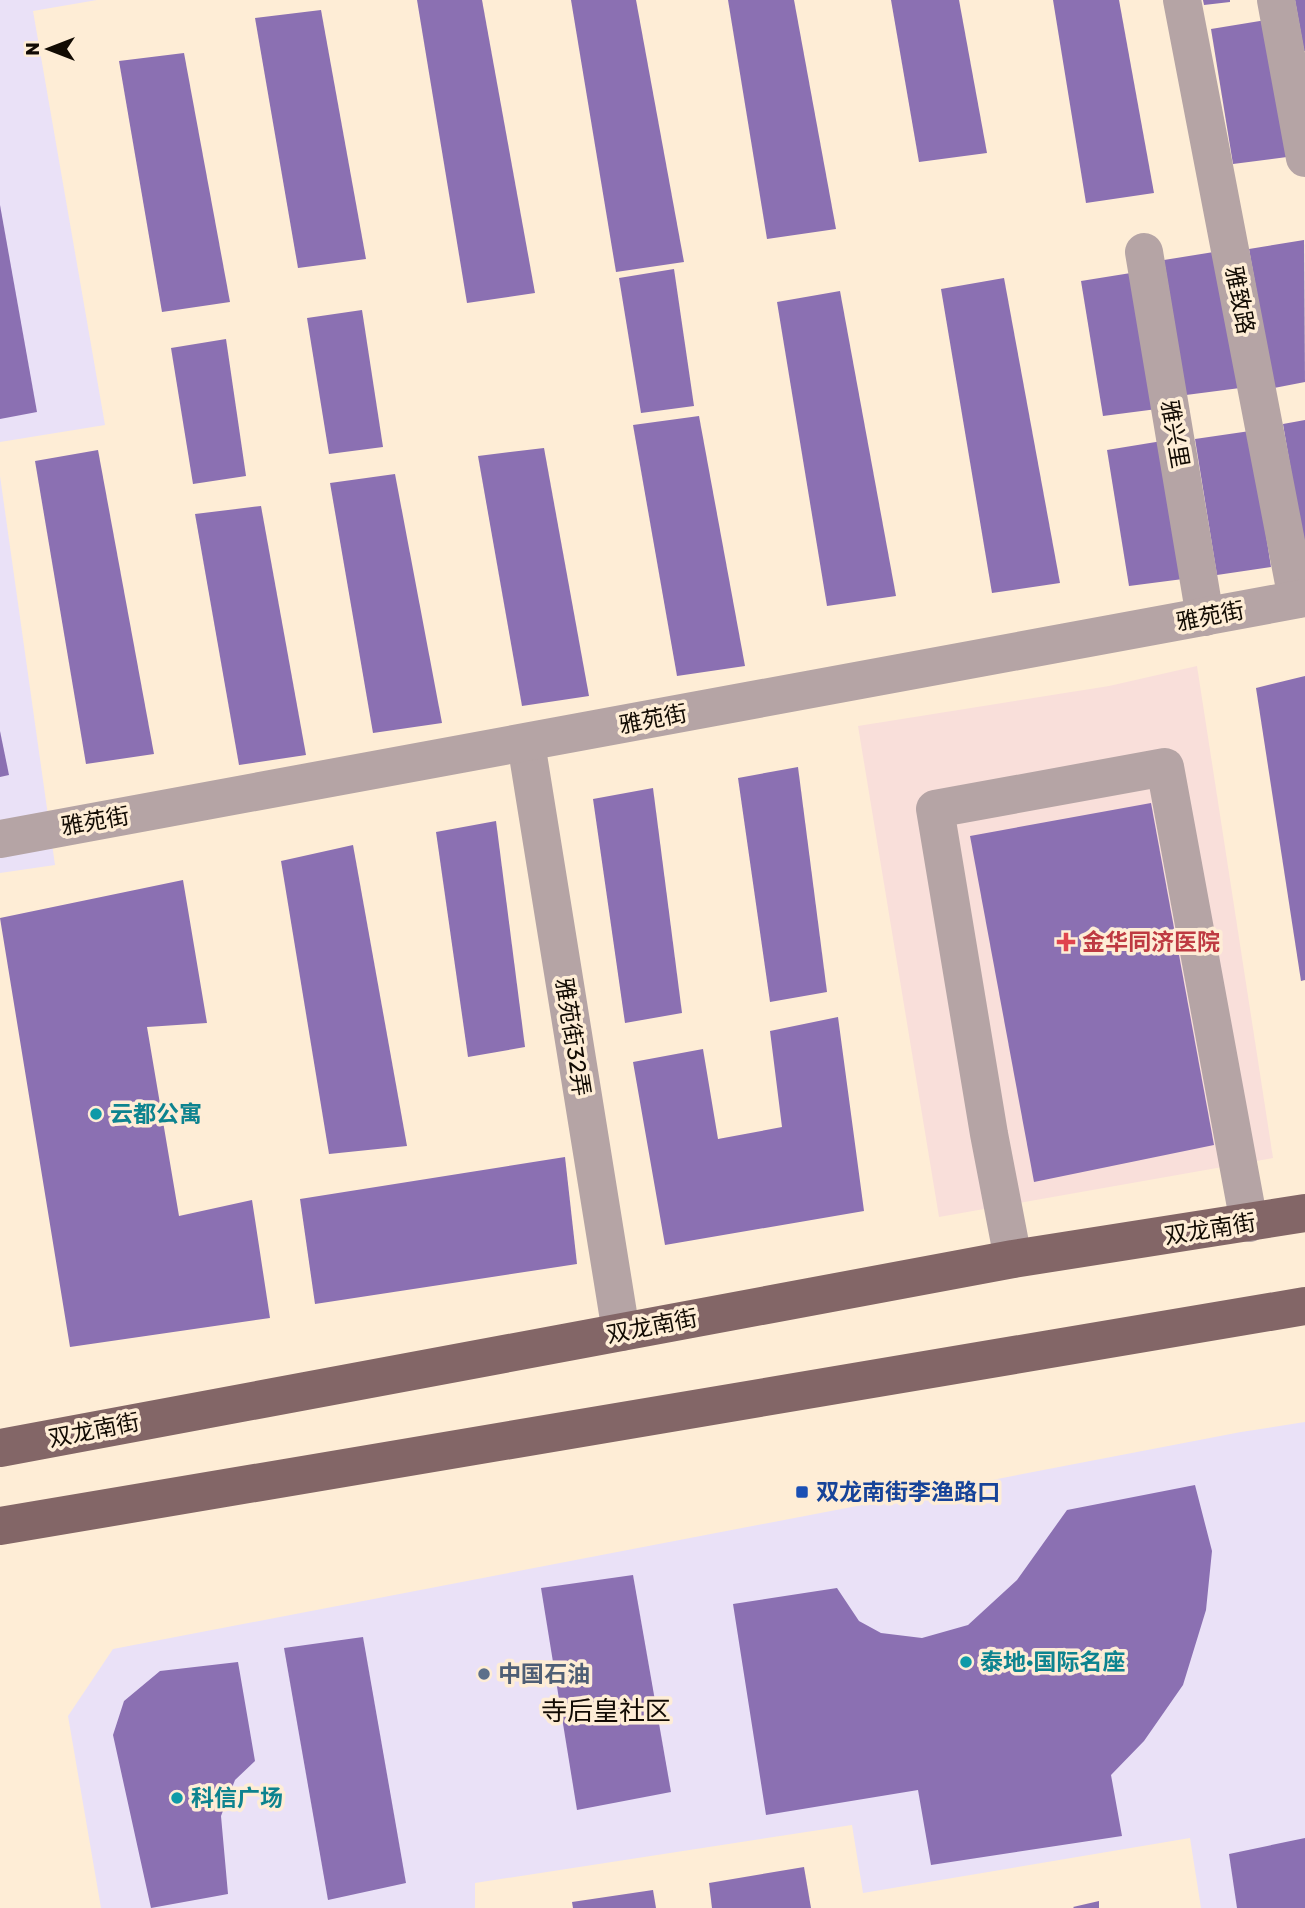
<svg xmlns="http://www.w3.org/2000/svg" width="1305" height="1908" viewBox="0 0 1305 1908" font-family="Rubik,'Noto Sans SC',sans-serif">
<style>
.commercial{fill:#eae1f7}
.medical{fill:#f9dfda}
.building{fill:#8b70b2}
.lines{fill:none;stroke-linecap:round;stroke-linejoin:round}
.minor{stroke:#b5a4a5;stroke-width:38}
.major{stroke:#836667;stroke-width:38}
.health-dot{fill:#e0444e;stroke:#feedd6;stroke-width:2.5}
.culture-dot{fill:#0f9aa8;stroke:#feedd6;stroke-width:2.5}
.transit-dot{fill:#1a4fb4;stroke:#feedd6;stroke-width:2.5}
.service-dot{fill:#5c6f8a;stroke:#feedd6;stroke-width:2.5}
.labels{text-anchor:middle;dominant-baseline:central;stroke-width:7;stroke-linejoin:round;paint-order:stroke}
.street-label{font-size:23px;fill:#120b03;stroke:#feedd6}
.health-label{font-size:23px;font-weight:bold;fill:#be3a42;stroke:#feedd6;text-anchor:start}
.culture-label{font-size:23px;font-weight:bold;fill:#0d838f;stroke:#feedd6;text-anchor:start}
.transit-label{font-size:23px;font-weight:bold;fill:#164399;stroke:#feedd6;text-anchor:start}
.service-label{font-size:23px;font-weight:bold;fill:#4e5e75;stroke:#feedd6;text-anchor:start}
.quarter-label{font-size:26px;fill:#120b03;stroke:#feedd6}
</style>
<rect width="100%" height="100%" fill="#feedd6"/>
<g class="commercial">
<path d="M0,0H97L33,11L105,425L0,442Z"/>
<path d="M0,476L55,865L0,873Z"/>
<path d="M1305,1422V1908H1201L1190,1838L863,1893L852,1825L475,1883V1908H101L68,1716L113,1649L1241,1432Z"/>
</g>
<path class="medical" d="M1197,666L1273,1158L939,1217L858,726L1109,686Z"/>
<g class="building">
<path d="M417,0H482L535,293L467,303Z"/>
<path d="M571,0H636L684,262L616,272Z"/>
<path d="M728,0H794L836,229L767,239Z"/>
<path d="M891,0H959L987,153L919,162Z"/>
<path d="M1053,0H1119L1154,193L1086,203Z"/>
<path d="M1203,0H1230V2L1204,5Z"/>
<path d="M1295,0H1305V51H1304Z"/>
<path d="M321,10L366,259L298,268L255,18Z"/>
<path d="M1266,20L1287,157L1233,164L1211,29Z"/>
<path d="M184,53L230,302L162,312L119,61Z"/>
<path d="M0,205L37,412L0,419Z"/>
<path d="M1304,240L1305,382L1274,388L1249,249Z"/>
<path d="M1220,251L1240,388L1186,395L1164,260Z"/>
<path d="M674,269L694,406L641,413L619,278Z"/>
<path d="M1137,272L1157,409L1103,416L1081,281Z"/>
<path d="M1004,278L1060,583L992,593L941,289Z"/>
<path d="M840,291L896,596L827,606L777,302Z"/>
<path d="M362,310L383,447L329,454L307,318Z"/>
<path d="M226,339L246,476L193,484L171,348Z"/>
<path d="M699,416L745,666L677,676L633,425Z"/>
<path d="M1305,420V553L1283,424Z"/>
<path d="M1250,431L1271,567L1217,575L1195,439Z"/>
<path d="M1162,441L1183,579L1129,586L1107,450Z"/>
<path d="M544,448L589,696L522,706L478,456Z"/>
<path d="M98,450L154,754L86,764L35,461Z"/>
<path d="M395,474L442,723L373,733L330,483Z"/>
<path d="M261,506L306,755L239,765L195,514Z"/>
<path d="M1305,676V980L1301,981L1256,688Z"/>
<path d="M0,731L9,775L0,777Z"/>
<path d="M798,767L827,992L770,1002L738,778Z"/>
<path d="M653,788L682,1013L625,1023L593,799Z"/>
<path d="M1151,803L1214,1145L1034,1182L970,836Z"/>
<path d="M496,821L525,1047L468,1057L436,832Z"/>
<path d="M353,845L407,1146L329,1154L281,861Z"/>
<path d="M183,880L207,1023L147,1027L179,1216L252,1200L270,1318L70,1347L0,918Z"/>
<path d="M838,1017L864,1211L665,1245L633,1062L703,1049L718,1139L782,1127L770,1031Z"/>
<path d="M565,1157L577,1264L315,1304L300,1199Z"/>
<path d="M1195,1485L1212,1551L1206,1610L1183,1685L1144,1741L1111,1775L1122,1836L931,1865L918,1790L766,1815L733,1604L837,1588L859,1621L881,1633L922,1638L968,1625L1017,1580L1067,1510Z"/>
<path d="M633,1575L671,1792L577,1810L541,1588Z"/>
<path d="M363,1637L406,1883L328,1900L284,1648Z"/>
<path d="M238,1662L255,1761L235,1780L221,1816L228,1894L151,1908L113,1735L124,1701L160,1671Z"/>
<path d="M1305,1838V1908H1237L1229,1854Z"/>
<path d="M804,1867L811,1908H712L709,1883Z"/>
<path d="M653,1890L656,1908H573L572,1902Z"/>
<path d="M1099,1901V1908H1074L1073,1907Z"/>
</g>
<g class="lines">
<g class="minor">
<path d="M1182,0L1297,599"/>
<path d="M1276,0L1305,158"/>
<path d="M1144,252L1205,617"/>
<path d="M526,743L621,1332"/>
<path d="M0,839L1305,598"/>
<path d="M1013,1259L989,1134L935,809L1165,767L1249,1223"/>
</g>
<g class="major">
<path d="M0,1448L1013,1259L1305,1213"/>
<path d="M0,1526L1305,1306"/>
</g>
</g>
<path class="health-dot" d="M1062.5 931.5h7v7h7v7h-7v7h-7v-7h-7v-7h7z"/>
<g class="culture-dot">
<circle cx="96" cy="1114" r="7"/>
<circle cx="966" cy="1662" r="7"/>
<circle cx="177" cy="1798" r="7"/>
</g>
<rect class="transit-dot" x="795" y="1485" width="14" height="14" rx="3.5"/>
<circle class="service-dot" cx="484" cy="1674" r="7"/>
<g class="labels">
<g class="street-label">
<text transform="translate(1240 300) rotate(79)">雅致路</text>
<text transform="translate(1175 434) rotate(80)">雅兴里</text>
<text transform="translate(1210 616) rotate(-11)">雅苑街</text>
<text transform="translate(653 719) rotate(-11)">雅苑街</text>
<text transform="translate(95 821) rotate(-10)">雅苑街</text>
<text transform="translate(573 1037) rotate(81)">雅苑街32弄</text>
<text transform="translate(1210 1229) rotate(-9)">双龙南街</text>
<text transform="translate(652 1326) rotate(-11)">双龙南街</text>
<text transform="translate(94 1430) rotate(-11)">双龙南街</text>
</g>
<g class="health-label">
<text x="1082" y="942">金华同济医院</text>
</g>
<g class="culture-label">
<text x="110" y="1114">云都公寓</text>
<text x="980" y="1662">泰地·国际名座</text>
<text x="191" y="1798">科信广场</text>
</g>
<g class="transit-label">
<text x="816" y="1492">双龙南街李渔路口</text>
</g>
<g class="service-label">
<text x="498" y="1674">中国石油</text>
</g>
<g class="quarter-label">
<text x="606" y="1711">寺后皇社区</text>
</g>
</g>
<g transform="translate(49 49) rotate(270)" stroke="#feedd6" stroke-width="5" paint-order="stroke">
<path d="M0-5L12 26L0 18L-12 26Z" fill="#120b03"/>
<text y="-10" font-size="19" font-weight="bold" text-anchor="middle" fill="#120b03">N</text>
</g>
</svg>
